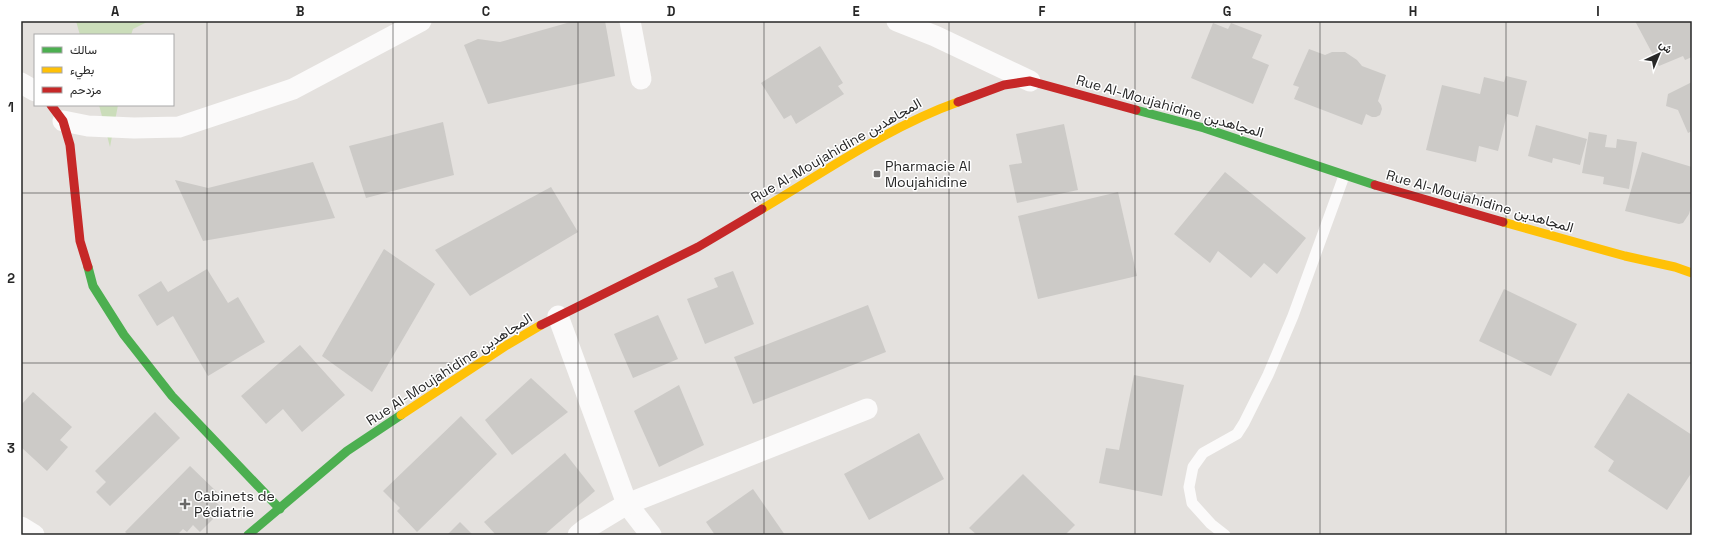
<svg xmlns="http://www.w3.org/2000/svg" width="1713" height="556" viewBox="0 0 1713 556" font-family="'Space Grotesk',Vazirmatn,sans-serif">
<style>
.green{fill:#cbddba}
.building{fill:#cccac7}
.lines{fill:none;stroke-linecap:round;stroke-linejoin:round}
.lane{stroke:#fbfafa;stroke-width:11}
.street{stroke:#fbfafa;stroke-width:21}
.fast{stroke:#4caf50;stroke-width:9}
.slow{stroke:#ffc107;stroke-width:9}
.jam{stroke:#c62828;stroke-width:9}
.grid{fill:none;stroke:#272727;stroke-width:1;stroke-opacity:0.55}
.poi-dot{fill:#696867;stroke:#fff;stroke-width:1.5}
.labels{text-anchor:middle;dominant-baseline:central;stroke-width:3;stroke-linejoin:round;paint-order:stroke}
.street-label{font-size:14px;fill:#272727;stroke:#fff}
.poi-label{font-size:14px;fill:#272727;stroke:#fff;text-anchor:start}
.neatline{fill:none;stroke:#272727;stroke-width:1.5}
.grid-label{font-size:13px;text-anchor:middle;font-weight:bold;fill:#272727}
</style>
<rect width="100%" height="100%" fill="#e4e1de"/>
<g class="green">
<path d="M76,21H149L133,29L131,35H80Z"/>
<path d="M99,105H118L110,147Z"/>
</g>
<g class="building">
<path d="M574,21H605L615,76L488,104L464,45L478,39L500,42Z"/>
<path d="M1635,21H1692V57L1685,60L1683,56L1659,66Z"/>
<path d="M1213,23L1228,29L1231,23L1262,35L1252,58L1269,65L1253,104L1191,78Z"/>
<path d="M820,46L843,83L838,86L844,94L796,124L791,115L784,119L761,83Z"/>
<path d="M1309,49L1325,55L1332,52H1345L1357,60L1362,66L1386,75L1378,101L1381,105L1382,109L1380,115L1376,117H1372L1366,114L1362,125L1294,99L1299,87L1293,85Z"/>
<path d="M1506,76L1527,81L1518,117L1507,114L1498,151L1479,146L1476,162L1426,150L1442,85L1480,94L1484,77L1504,82Z"/>
<path d="M1692,82V131L1688,133L1678,110L1666,106L1668,94Z"/>
<path d="M443,122L454,175L366,198L349,146Z"/>
<path d="M1064,124L1078,190L1017,203L1009,165L1022,163L1016,134Z"/>
<path d="M1536,125L1587,139L1580,165L1553,158L1552,163L1528,156Z"/>
<path d="M1589,132L1607,135L1605,147L1616,148L1617,139L1637,142L1629,189L1603,184L1604,177L1582,173Z"/>
<path d="M1642,152L1692,167V203L1689,214L1683,223L1679,224L1625,211Z"/>
<path d="M313,162L335,218L203,241L175,180L208,188Z"/>
<path d="M1225,172L1306,238L1277,274L1264,263L1251,278L1218,251L1210,263L1174,234Z"/>
<path d="M551,187L578,232L470,296L435,250Z"/>
<path d="M1118,192L1137,276L1038,299L1018,216Z"/>
<path d="M384,249L435,284L372,392L322,356Z"/>
<path d="M207,269L228,303L238,297L265,342L208,376L173,316L157,326L138,295L161,281L168,292Z"/>
<path d="M733,271L754,324L705,344L687,299L718,287L714,278Z"/>
<path d="M1504,289L1577,324L1551,376L1479,341Z"/>
<path d="M868,305L886,352L753,404L734,357Z"/>
<path d="M658,315L678,359L633,378L614,334Z"/>
<path d="M300,345L345,395L302,432L283,409L266,424L241,396Z"/>
<path d="M1134,375L1184,385L1162,496L1099,483L1106,448L1119,450Z"/>
<path d="M531,378L568,412L512,455L485,420Z"/>
<path d="M679,385L704,445L659,467L634,411Z"/>
<path d="M33,392L72,427L60,440L68,447L47,471L21,447V405Z"/>
<path d="M1628,393L1692,435V472L1667,510L1608,471L1614,461L1594,447Z"/>
<path d="M155,412L180,438L110,506L96,492L106,482L95,471Z"/>
<path d="M461,416L497,454L417,532L397,511L400,508L383,491Z"/>
<path d="M919,433L944,479L869,520L844,474Z"/>
<path d="M565,453L595,491L544,535H496L484,522Z"/>
<path d="M190,466L218,493L213,499L223,509L200,532L193,525L187,532L183,529L177,535H129L125,532Z"/>
<path d="M1023,474L1075,525L1065,535H977L969,528Z"/>
<path d="M753,489L785,535H715L706,522Z"/>
<path d="M460,522L473,535H447Z"/>
</g>
<g class="lines">
<path class="lane" d="M1225,535L1211,524L1192,503L1189,487L1193,467L1203,453L1237,434L1244,423L1268,375L1293,316L1344,176"/>
<g class="street">
<path d="M630,21L641,79"/>
<path d="M897,21L935,36L1030,81"/>
<path d="M21,83L35,91"/>
<path d="M63,121L88,126L134,128L179,127L293,89L421,21"/>
<path d="M558,316L627,504L651,535"/>
<path d="M21,527L34,535"/>
<path d="M578,535L584,530L627,504L867,409"/>
</g>
<g class="fast">
<path d="M1136,110L1204,128L1375,185"/>
<path d="M88,267L93,286L124,335L172,396L280,509"/>
<path d="M248,535L347,451L401,415"/>
</g>
<g class="slow">
<path d="M762,209C824,172 890,126 958,102"/>
<path d="M1503,222L1625,256L1675,267L1692,273"/>
<path d="M401,415L507,345L541,325"/>
</g>
<g class="jam">
<path d="M958,102L1004,85L1030,81L1136,110"/>
<path d="M51,105L63,121L70,145L80,241L88,267"/>
<path d="M1375,185L1503,222"/>
<path d="M541,325L698,247L762,209"/>
</g>
</g>
<path class="grid" d="M207,21V535M393,21V535M578,21V535M764,21V535M949,21V535M1135,21V535M1320,21V535M1506,21V535M21,193H1692M21,363H1692"/>
<g class="poi-dot">
<rect x="873" y="170" width="8" height="8" rx="2"/>
<path d="M183 498h4v4h4v4h-4v4h-4v-4h-4v-4h4z"/>
</g>
<g class="labels">
<g class="street-label">
<text transform="translate(1170 106) rotate(16)">Rue Al-Moujahidine المجاهدين</text>
<text transform="translate(836 150) rotate(-30)">Rue Al-Moujahidine المجاهدين</text>
<text transform="translate(1480 201) rotate(16)">Rue Al-Moujahidine المجاهدين</text>
<text transform="translate(449 369) rotate(-33)">Rue Al-Moujahidine المجاهدين</text>
</g>
<g class="poi-label">
<text x="885" y="166">Pharmacie Al<tspan x="885" dy="16">Moujahidine</tspan></text>
<text x="194" y="496">Cabinets de<tspan x="194" dy="16">Pédiatrie</tspan></text>
</g>
</g>
<rect width="1713" height="556" fill="none" stroke="#ffffff" stroke-width="44"/>
<rect x="34" y="34" width="140" height="72" fill="#ffffff" stroke="#a9a9a9"/>
<rect x="42" y="47" width="20" height="6" fill="#4caf50" stroke="#a9a9a9"/>
<text x="70" y="54" font-size="12" fill="#272727">سالك</text>
<rect x="42" y="67" width="20" height="6" fill="#ffc107" stroke="#a9a9a9"/>
<text x="70" y="74" font-size="12" fill="#272727">بطيء</text>
<rect x="42" y="87" width="20" height="6" fill="#c62828" stroke="#a9a9a9"/>
<text x="70" y="94" font-size="12" fill="#272727">مزدحم</text>
<g transform="translate(1659 54) rotate(44)" stroke="#ffffff" stroke-width="3" paint-order="stroke">
<path d="M0-3L7 15L0 10L-7 15Z" fill="#272727"/>
<text y="-6" font-size="11" font-weight="bold" text-anchor="middle" fill="#272727">ش</text>
</g>
<rect x="22" y="22" width="1669" height="512" class="neatline"/>
<g class="grid-label">
<text x="115" y="16">A</text>
<text x="300" y="16">B</text>
<text x="486" y="16">C</text>
<text x="671" y="16">D</text>
<text x="856" y="16">E</text>
<text x="1042" y="16">F</text>
<text x="1227" y="16">G</text>
<text x="1413" y="16">H</text>
<text x="1598" y="16">I</text>
<text x="11" y="112">1</text>
<text x="11" y="283">2</text>
<text x="11" y="453">3</text>
</g>
</svg>
